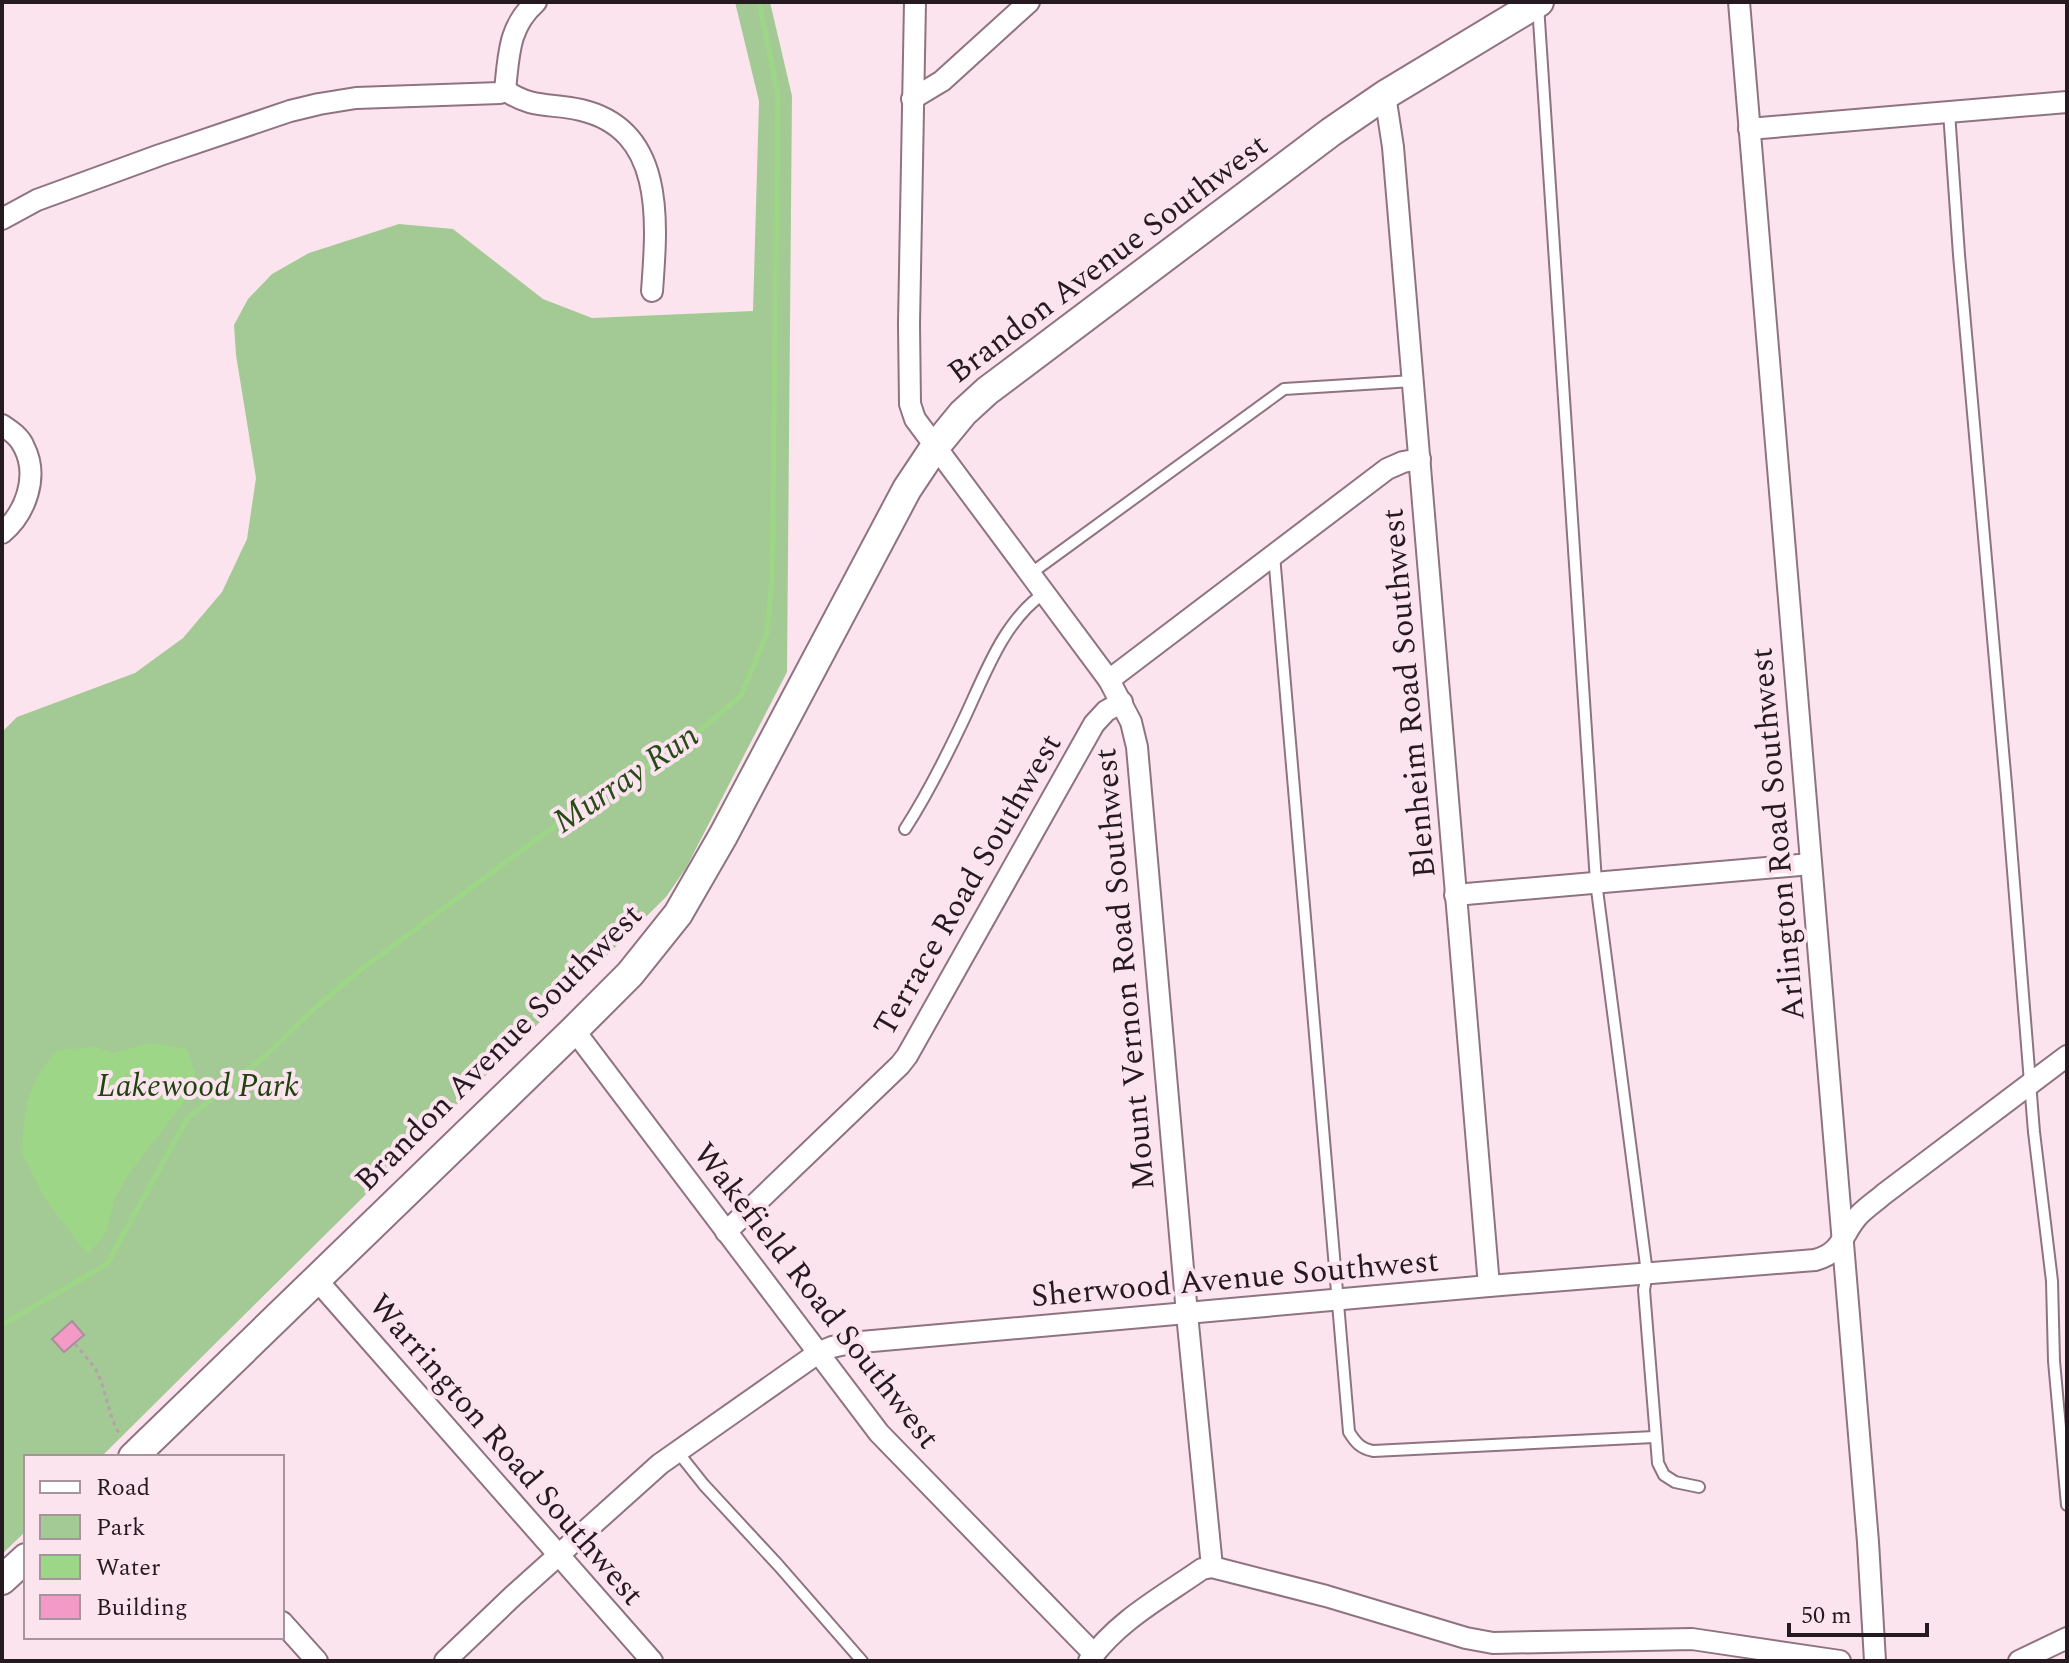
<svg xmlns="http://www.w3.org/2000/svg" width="2069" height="1663" viewBox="0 0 2069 1663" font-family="Spectral,serif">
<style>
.green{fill:#a3ca95}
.water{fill:#9ed688}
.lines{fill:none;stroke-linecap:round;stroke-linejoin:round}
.stream{stroke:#9ed688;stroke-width:5}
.building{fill:#f49ac7;stroke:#aa8e9b;stroke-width:2}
.lane-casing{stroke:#8f7380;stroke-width:14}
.street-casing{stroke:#8f7380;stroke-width:24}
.secondary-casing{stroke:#8f7380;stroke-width:32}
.path{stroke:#b5a1aa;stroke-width:3;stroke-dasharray:4 4;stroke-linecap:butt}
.lane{stroke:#fff;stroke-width:10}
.street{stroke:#fff;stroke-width:20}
.secondary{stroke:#fff;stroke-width:28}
.labels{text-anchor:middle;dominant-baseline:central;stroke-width:8;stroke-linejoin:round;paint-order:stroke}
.street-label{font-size:32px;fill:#251a1f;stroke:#fce4ef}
.park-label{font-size:32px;font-style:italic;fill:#1f430e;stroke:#fce4ef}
.water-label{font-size:34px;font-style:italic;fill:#274b16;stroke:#fce4ef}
</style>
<rect width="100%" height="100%" fill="#fce4ef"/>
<path class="green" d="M735,2H770L792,96L787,672L686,868L666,897L101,1457H26V1531L2,1554V732L17,717L135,673L183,638L222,592L247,539L256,478L236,355L234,325L248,299L272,274L309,253L399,224L453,229L543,299L592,318L753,311L759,101Z"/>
<path class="water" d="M149,1043L187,1049L195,1073V1087L128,1175L115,1198L106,1232L88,1255L45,1199L21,1151L27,1101L40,1071L58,1050L96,1047L113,1053Z"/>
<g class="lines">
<path class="stream" d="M2,1325L107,1264L187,1119L266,1055L315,1008L363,968L606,788L675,751L741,696L767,633L772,580L778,95L759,2"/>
</g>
<path class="building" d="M72,1321L84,1335L64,1352L52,1339Z"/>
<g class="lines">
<g class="lane-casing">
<g id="lane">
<path d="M1538,5L1596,882L1647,1273L1644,1290L1658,1463L1664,1475L1675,1482L1699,1487"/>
<path d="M1949,112L1959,255L2007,796L2034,1132L2052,1281L2054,1361L2067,1505"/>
<path d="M1274,555L1349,1432C1356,1443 1360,1448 1373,1451L1654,1437"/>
<path d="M1030,574L1284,389L1413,381"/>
<path d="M905,829C927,795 946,757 963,721C985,675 1002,623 1044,593"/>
<path d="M677,1451L704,1485L779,1566L862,1661"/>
</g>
</g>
<g class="street-casing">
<g id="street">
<path d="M915,2L909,324L910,404L915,419L1109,680L1131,722L1137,747L1187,1314L1212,1567"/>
<path d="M1739,2L1868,1542L1875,1661"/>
<path d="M505,90C531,109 552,103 581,110C666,130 657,223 652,291"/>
<path d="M1385,95L1393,147L1489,1286"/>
<path d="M912,99L942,81L1029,2"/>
<path d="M1749,129L2067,102"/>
<path d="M2,219L37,200L160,155L290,111L319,104L356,98L500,93L505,90C509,55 508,27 536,2"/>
<path d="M2,425C11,431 20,437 24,447C39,476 26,513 2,533"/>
<path d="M1109,680L1387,469L1403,462L1420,459"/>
<path d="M1455,895L1811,864"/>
<path d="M574,1030L879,1433L1094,1654"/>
<path d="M726,1232L900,1065L907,1056L1094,724L1106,711L1122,702"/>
<path d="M316,1279L652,1661"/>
<path d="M282,1622L317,1661"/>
<path d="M445,1661L514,1595L660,1464L818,1353L832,1347L850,1343L1489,1286L1815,1260C1843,1253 1842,1233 1859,1215C1867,1207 1876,1201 1884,1194L2067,1056"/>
<path d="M1089,1661C1117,1621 1162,1597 1202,1569L1212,1567L1326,1596L1466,1638L1493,1643L1692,1639L1840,1661"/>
<path d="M2019,1661L2067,1638"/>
</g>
</g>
<g class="secondary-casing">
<g id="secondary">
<path d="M133,1457L574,1030L630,974L678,914L723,836L907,489L935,447L963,413L987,391L1331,132L1385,95L1539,2"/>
<path d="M2,1580L26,1558"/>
</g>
</g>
<path class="path" d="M75,1344C82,1353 93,1363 98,1374C108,1396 107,1413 120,1435"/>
<use href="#lane" class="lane"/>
<use href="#street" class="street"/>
<use href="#secondary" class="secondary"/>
</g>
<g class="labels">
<g class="street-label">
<text transform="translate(1108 259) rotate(-37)">Brandon Avenue Southwest</text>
<text transform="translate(1409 693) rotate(-95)">Blenheim Road Southwest</text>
<text transform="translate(1778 834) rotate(-95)">Arlington Road Southwest</text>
<text transform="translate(968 885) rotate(-60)">Terrace Road Southwest</text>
<text transform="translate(1125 969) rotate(-95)">Mount Vernon Road Southwest</text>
<text transform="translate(499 1048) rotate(-45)">Brandon Avenue Southwest</text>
<text transform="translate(1235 1279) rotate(-5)">Sherwood Avenue Southwest</text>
<text transform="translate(816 1296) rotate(52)">Wakefield Road Southwest</text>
<text transform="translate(506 1450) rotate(49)">Warrington Road Southwest</text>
</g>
<g class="park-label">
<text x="198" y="1086">Lakewood Park</text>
</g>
<g class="water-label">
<text transform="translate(626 779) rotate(-34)">Murray Run</text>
</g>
</g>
<rect width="2069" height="1663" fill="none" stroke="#251a1f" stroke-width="8"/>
<rect x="24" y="1455" width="260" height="184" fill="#fce4ef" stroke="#a6939c" stroke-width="2"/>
<rect x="40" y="1481" width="40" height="12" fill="#ffffff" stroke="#a6939c" stroke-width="2"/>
<text x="96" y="1495" font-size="24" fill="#251a1f">Road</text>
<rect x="40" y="1515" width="40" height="24" fill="#a3ca95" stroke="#a6939c" stroke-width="2"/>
<text x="96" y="1535" font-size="24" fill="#251a1f">Park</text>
<rect x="40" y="1555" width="40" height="24" fill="#9ed688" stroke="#a6939c" stroke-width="2"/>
<text x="96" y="1575" font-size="24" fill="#251a1f">Water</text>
<rect x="40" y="1595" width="40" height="24" fill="#f49ac7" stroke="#a6939c" stroke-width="2"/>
<text x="96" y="1615" font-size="24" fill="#251a1f">Building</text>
<path d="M1789 1623v12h138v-12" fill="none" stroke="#251a1f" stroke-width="4"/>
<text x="1801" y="1623" font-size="24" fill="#251a1f" stroke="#fce4ef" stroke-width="6" paint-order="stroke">50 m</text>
</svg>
